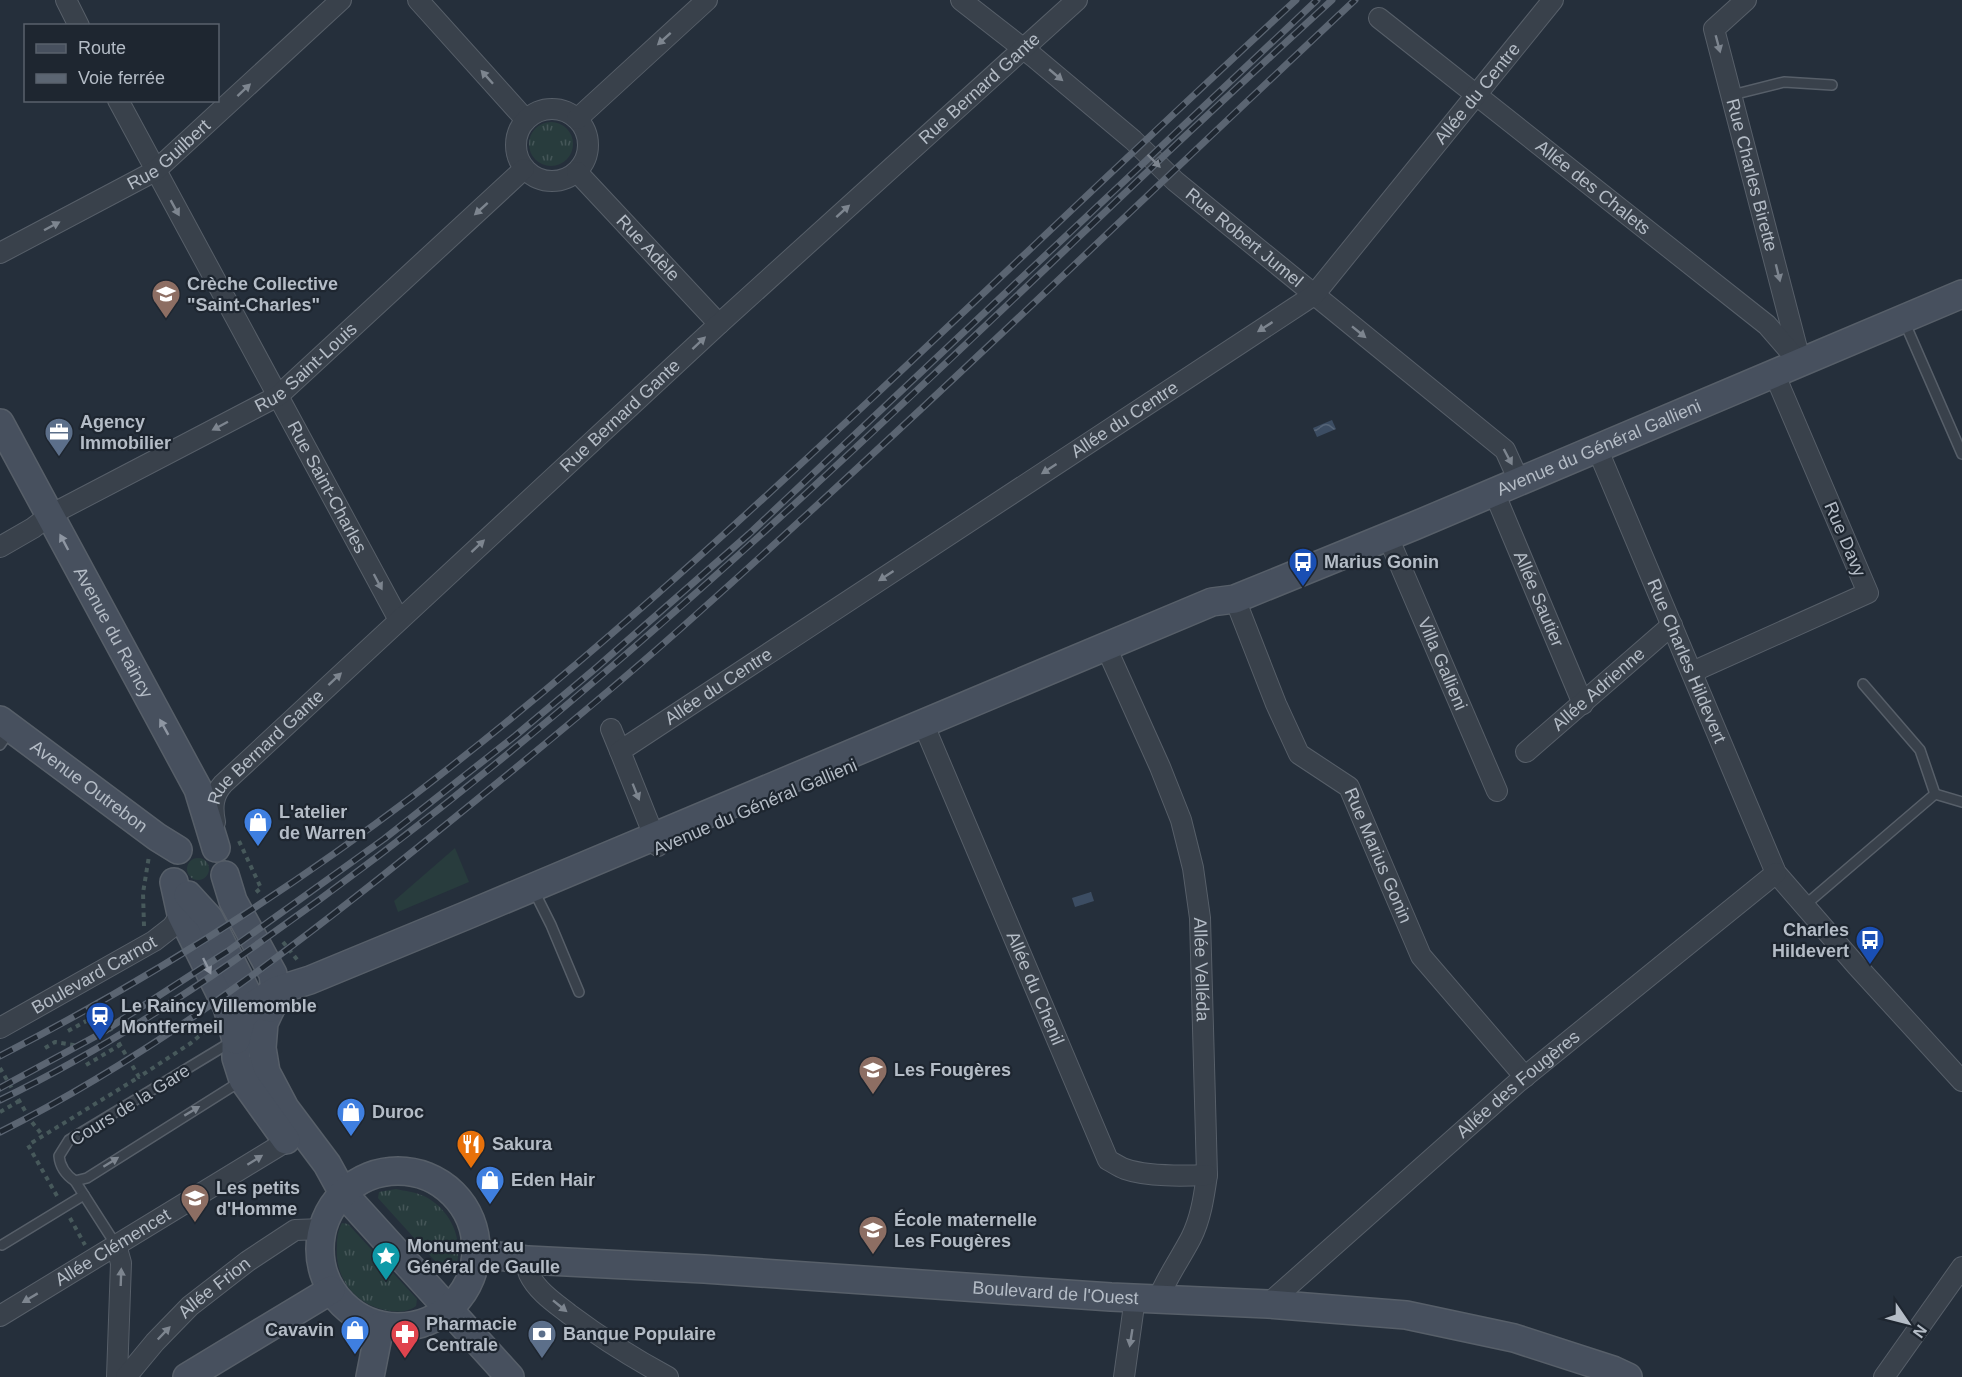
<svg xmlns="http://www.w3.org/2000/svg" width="1962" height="1377" viewBox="0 0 1962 1377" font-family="Arial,sans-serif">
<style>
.grass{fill:url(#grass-tufts)}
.green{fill:#283c3d}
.water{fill:url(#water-waves)}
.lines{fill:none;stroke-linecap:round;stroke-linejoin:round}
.lane-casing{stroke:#575f69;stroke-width:12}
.street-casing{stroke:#575f69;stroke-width:22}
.secondary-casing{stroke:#575f69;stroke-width:30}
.path{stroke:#47595b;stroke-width:4;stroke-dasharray:4.5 4.5;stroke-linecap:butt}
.lane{stroke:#39414b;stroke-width:9}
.street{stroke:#39414b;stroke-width:20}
.secondary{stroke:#47505e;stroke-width:27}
.rail-casing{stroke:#5b6572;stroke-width:7}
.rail{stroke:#1e2630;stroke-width:4.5;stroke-dasharray:14;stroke-linecap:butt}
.oneway{fill:#7d858f}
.oneway2{fill:#8e96a2}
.labels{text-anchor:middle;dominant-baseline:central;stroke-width:4.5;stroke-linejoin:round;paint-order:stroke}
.street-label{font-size:18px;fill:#b4bcc6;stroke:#1e2630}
.poi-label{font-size:18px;font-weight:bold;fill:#b4bcc6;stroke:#1e2630;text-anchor:start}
</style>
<defs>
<pattern id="grass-tufts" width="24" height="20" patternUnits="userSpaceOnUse" patternTransform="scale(1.5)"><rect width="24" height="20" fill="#283c3d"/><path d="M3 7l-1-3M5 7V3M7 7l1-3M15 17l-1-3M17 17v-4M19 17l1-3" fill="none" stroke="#455658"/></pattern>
<pattern id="water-waves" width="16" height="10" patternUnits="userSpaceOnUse" patternTransform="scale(1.5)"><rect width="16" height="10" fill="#3c4d63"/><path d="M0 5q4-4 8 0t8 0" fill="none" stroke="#566578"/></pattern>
</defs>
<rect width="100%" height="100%" fill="#252f3b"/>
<g class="grass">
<circle cx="551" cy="144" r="22"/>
<circle cx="198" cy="869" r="11"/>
<path d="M396,1189C405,1191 415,1192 424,1196C452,1210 466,1243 454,1273H448L444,1271L378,1198L379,1192Z"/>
<path d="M342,1223L348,1224L417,1299L416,1306C408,1312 399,1312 390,1311C356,1306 334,1279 337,1245C337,1238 338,1230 342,1223Z"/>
</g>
<path class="green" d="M455,848L469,882L398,912L394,901Z"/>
<g class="water">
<path d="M1332,420L1336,429L1317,437L1313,428Z"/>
<path d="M1091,892L1094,901L1075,907L1072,898Z"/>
</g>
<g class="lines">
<g class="lane-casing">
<g id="lane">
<path d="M1732,95L1784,82L1832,85"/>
<path d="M1904,321L1962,454"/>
<path d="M1863,684L1920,750L1935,794"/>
<path d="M0,745L10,731"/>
<path d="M537,897L551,925L579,992"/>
<path d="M1804,906L1935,794L1962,802"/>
<path d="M231,1042L69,1140L59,1156C60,1167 66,1175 75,1181L87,1178L241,1081"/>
<path d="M75,1181L116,1245"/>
<path d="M2,1245L84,1195"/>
</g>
</g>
<g class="street-casing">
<g id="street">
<path d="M66,0L79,26"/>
<path d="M418,0L526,120"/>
<path id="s1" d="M961,0L1034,57L1133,140L1175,181L1505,450L1519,481"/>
<path id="s2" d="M1746,0L1714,29L1799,356"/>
<path id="s3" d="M1379,18L1767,325L1800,363"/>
<path id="s4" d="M118,100L399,620"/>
<circle cx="552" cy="145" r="36"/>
<path d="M577,119L707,0"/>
<path id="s5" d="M577,172L719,324"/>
<path id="s6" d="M0,253L155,171L341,0"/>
<path id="s7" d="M1597,448L1776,873L1856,965L1962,1081"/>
<path id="s8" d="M1494,492L1583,704"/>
<path id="s9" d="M1388,537L1497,791"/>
<path id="s10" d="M0,547L33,528L50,515L278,396L524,169"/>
<path id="s11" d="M1235,599L1276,704L1299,754L1349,787L1421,956L1525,1077"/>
<path id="s12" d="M1106,647L1160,767L1181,820L1193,868L1200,918L1207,1175C1204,1196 1201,1218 1191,1238C1180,1259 1167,1277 1158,1299"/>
<path d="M1693,674L1701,668L1868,593L1774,373"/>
<path id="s13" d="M923,723L1108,1160C1114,1163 1119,1167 1125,1169C1148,1177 1183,1176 1207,1175"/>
<path d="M611,729L620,751"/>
<path id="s14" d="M1526,752L1672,625"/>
<path id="s15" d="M215,822C212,807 213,795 223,784L719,324L1077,0"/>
<path id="s16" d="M658,846L620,751L1314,295L1553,0"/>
<path id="s17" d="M0,1028L154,941L172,927L181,914"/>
<path d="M116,1245L121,1263L117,1377"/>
<path d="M528,1260C528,1265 527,1270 529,1274C537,1291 555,1303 569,1314C601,1338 633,1358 668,1377"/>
<path id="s18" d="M1268,1304L1517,1083L1776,873"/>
<path id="s19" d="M0,1316L287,1141"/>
<path id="s20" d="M126,1377L155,1342L190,1306L248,1261L295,1230L323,1229"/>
<path d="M1124,1377L1135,1298"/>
<path d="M1884,1377L1962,1267"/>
</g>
</g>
<g class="secondary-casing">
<g id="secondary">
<path id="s21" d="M0,423L198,789L216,848"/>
<path id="s22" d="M0,720L157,837L178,850"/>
<path d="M225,875L233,901L273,974L275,991L271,1008L264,1023L262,1048L266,1072L285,1108L327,1164L343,1193L510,1377"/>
<path d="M174,882L181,914L227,1007L236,1040V1058L243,1080L286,1140"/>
<path d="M188,895L209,918L247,993L255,1004L271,1008"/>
<path id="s23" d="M236,1040L242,1017L255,1004L275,991L310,980L465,916L1212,602L1235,599L1414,526L1962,294"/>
<circle cx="398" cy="1249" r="78"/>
<path id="s24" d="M477,1253L528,1260L704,1269L1111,1297L1268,1304L1406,1315L1514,1338L1613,1370L1628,1377"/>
<path d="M187,1377L331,1290"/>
<path d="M370,1377L380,1326"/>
</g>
</g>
<g class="path">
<path d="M239,841L261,888L254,894"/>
<path d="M144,926L143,893L149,856"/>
<path d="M283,942L299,962"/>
<path d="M68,1031L101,1013L139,1077L191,1043L211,1026"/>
<path d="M45,1048L55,1042L80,1046L111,1029"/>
<path d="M86,1065L120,1045"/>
<path d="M0,1068L31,1121L43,1136"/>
<path d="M0,1112L19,1101"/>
<path d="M57,1196L28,1145L139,1077"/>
<path d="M70,1218L85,1245"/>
</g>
<use href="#lane" class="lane"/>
<use href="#street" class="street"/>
<use href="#secondary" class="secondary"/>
<g class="rail-casing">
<g id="rail">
<path d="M0,1056C146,981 282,895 413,796C574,673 724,536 872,398C1013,266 1153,132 1296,0"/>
<path d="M0,1088L98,1035L228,951L384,839L515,736L596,668L749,534L1317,0"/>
<path d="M0,1100C81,1061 158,1013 232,962C327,896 420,826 510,752C732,570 939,370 1147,172C1208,114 1270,57 1332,0"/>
<path d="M0,1132C175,1044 329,920 480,797C554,737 627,677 698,613C921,414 1136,205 1355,0"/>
</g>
</g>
<use href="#rail" class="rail"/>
</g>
<defs><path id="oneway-solid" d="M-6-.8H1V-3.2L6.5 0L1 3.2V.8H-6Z" transform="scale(1.5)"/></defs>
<g class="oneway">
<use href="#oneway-solid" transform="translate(664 39) rotate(138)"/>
<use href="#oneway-solid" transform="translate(1718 44) rotate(75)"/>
<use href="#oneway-solid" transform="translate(1056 75) rotate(40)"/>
<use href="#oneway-solid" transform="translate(487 77) rotate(-132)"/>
<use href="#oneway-solid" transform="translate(244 90) rotate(-43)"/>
<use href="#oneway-solid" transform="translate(1154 161) rotate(45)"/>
<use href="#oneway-solid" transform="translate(175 208) rotate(61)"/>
<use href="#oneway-solid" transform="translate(481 209) rotate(138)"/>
<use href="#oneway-solid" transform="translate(843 211) rotate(-42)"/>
<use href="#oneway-solid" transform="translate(52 226) rotate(-28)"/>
<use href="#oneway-solid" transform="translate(1778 273) rotate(76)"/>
<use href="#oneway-solid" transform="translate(1265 327) rotate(147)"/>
<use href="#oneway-solid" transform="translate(1359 332) rotate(39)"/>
<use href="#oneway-solid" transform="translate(699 343) rotate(-43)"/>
<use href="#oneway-solid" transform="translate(220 426) rotate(152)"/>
<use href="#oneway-solid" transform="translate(1508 457) rotate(62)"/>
<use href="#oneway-solid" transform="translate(1049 469) rotate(147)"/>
<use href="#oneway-solid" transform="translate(478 546) rotate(-43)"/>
<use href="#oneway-solid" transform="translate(886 576) rotate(147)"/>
<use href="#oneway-solid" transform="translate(378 582) rotate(62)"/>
<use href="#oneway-solid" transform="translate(335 679) rotate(-43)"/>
<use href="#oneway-solid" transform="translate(636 792) rotate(68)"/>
<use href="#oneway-solid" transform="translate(192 1111) rotate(-31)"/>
<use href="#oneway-solid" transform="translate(255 1160) rotate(-32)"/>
<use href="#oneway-solid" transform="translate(111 1162) rotate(-32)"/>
<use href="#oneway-solid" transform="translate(121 1277) rotate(-88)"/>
<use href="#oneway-solid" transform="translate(30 1298) rotate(149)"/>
<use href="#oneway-solid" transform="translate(560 1306) rotate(39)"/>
<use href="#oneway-solid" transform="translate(164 1333) rotate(-46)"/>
<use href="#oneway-solid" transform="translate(1131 1338) rotate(99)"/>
</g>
<g class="oneway2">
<use href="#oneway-solid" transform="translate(64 542) rotate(-118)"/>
<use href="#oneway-solid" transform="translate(164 727) rotate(-119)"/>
<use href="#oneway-solid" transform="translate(207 966) rotate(64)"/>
</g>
<defs>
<g id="school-pin" transform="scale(1.5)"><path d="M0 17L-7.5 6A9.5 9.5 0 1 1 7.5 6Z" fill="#8d6e63" stroke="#1e2630"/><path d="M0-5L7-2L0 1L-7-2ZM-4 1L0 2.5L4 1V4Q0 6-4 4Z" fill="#fff"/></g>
<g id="office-pin" transform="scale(1.5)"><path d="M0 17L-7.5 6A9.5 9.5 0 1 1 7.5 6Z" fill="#5c6f8a" stroke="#1e2630"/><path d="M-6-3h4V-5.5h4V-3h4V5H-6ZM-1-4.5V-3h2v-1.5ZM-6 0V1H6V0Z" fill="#fff"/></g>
<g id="bus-pin" transform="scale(1.5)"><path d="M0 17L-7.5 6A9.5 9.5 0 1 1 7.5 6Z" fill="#1a4fb4" stroke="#1e2630"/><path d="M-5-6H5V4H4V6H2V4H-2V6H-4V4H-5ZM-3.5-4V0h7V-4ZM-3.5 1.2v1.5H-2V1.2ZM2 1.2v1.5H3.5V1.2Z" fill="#fff"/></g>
<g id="shop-pin" transform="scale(1.5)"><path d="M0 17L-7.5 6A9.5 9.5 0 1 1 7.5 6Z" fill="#3f7fe0" stroke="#1e2630"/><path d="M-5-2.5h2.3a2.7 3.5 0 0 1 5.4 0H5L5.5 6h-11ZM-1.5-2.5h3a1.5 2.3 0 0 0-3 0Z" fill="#fff"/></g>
<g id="station-pin" transform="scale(1.5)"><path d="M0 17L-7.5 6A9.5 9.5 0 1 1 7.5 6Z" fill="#1a4fb4" stroke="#1e2630"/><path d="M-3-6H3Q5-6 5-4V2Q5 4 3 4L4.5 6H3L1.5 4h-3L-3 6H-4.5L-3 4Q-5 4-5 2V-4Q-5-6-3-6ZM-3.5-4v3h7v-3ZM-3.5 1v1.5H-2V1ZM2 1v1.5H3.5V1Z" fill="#fff"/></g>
<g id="restaurant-pin" transform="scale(1.5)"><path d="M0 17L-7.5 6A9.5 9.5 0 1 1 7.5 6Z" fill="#e8710a" stroke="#1e2630"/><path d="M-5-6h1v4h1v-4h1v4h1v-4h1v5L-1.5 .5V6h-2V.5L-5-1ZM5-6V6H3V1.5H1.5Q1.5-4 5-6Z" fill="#fff"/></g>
<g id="sight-pin" transform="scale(1.5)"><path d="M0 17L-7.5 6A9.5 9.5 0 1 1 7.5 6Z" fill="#0f9aa8" stroke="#1e2630"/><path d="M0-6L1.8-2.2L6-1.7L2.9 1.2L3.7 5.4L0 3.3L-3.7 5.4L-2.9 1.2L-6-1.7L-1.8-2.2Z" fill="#fff"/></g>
<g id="pharmacy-pin" transform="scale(1.5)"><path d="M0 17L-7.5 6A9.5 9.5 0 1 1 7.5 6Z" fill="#e0444e" stroke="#1e2630"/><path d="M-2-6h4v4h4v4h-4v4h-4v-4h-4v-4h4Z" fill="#fff"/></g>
<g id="bank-pin" transform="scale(1.5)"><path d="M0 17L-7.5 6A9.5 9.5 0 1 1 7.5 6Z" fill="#5c6f8a" stroke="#1e2630"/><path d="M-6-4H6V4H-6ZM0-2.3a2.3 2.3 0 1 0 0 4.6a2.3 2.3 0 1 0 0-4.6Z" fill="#fff"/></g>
</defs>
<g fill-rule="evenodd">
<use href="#school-pin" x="166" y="294"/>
<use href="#office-pin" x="59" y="432"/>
<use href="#bus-pin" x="1303" y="562"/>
<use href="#shop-pin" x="258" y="822"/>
<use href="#bus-pin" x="1870" y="940"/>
<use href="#station-pin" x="100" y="1016"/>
<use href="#school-pin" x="873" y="1070"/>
<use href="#shop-pin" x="351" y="1112"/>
<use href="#restaurant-pin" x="471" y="1144"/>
<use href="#shop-pin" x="490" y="1180"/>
<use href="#school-pin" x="195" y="1198"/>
<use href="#school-pin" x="873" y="1230"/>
<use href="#sight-pin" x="386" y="1256"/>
<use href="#shop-pin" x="355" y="1330"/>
<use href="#pharmacy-pin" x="405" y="1334"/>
<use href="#bank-pin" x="542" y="1334"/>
</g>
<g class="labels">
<g class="street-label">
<text stroke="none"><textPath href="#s15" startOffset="1068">Rue Bernard Gante</textPath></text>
<text stroke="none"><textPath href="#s16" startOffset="1192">Allée du Centre</textPath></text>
<text stroke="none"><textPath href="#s6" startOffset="196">Rue Guilbert</textPath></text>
<text stroke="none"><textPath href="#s2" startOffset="194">Rue Charles Birette</textPath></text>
<text stroke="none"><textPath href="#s3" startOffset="273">Allée des Chalets</textPath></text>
<text stroke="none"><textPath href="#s1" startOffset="370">Rue Robert Jumel</textPath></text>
<text stroke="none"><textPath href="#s5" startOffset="104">Rue Adèle</textPath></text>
<text stroke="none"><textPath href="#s10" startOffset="356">Rue Saint-Louis</textPath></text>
<text stroke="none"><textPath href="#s15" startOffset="582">Rue Bernard Gante</textPath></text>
<text stroke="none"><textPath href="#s16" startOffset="706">Allée du Centre</textPath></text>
<text stroke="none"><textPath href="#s23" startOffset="1498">Avenue du Général Gallieni</textPath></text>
<text stroke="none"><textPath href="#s4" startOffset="440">Rue Saint-Charles</textPath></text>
<text transform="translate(1845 539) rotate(67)">Rue Davy</text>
<text stroke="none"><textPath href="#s8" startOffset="116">Allée Sautier</textPath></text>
<text stroke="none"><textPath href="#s21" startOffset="238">Avenue du Raincy</textPath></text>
<text stroke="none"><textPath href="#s7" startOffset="231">Rue Charles Hildevert</textPath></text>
<text stroke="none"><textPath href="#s9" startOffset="138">Villa Gallieni</textPath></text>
<text stroke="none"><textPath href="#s16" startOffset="220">Allée du Centre</textPath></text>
<text stroke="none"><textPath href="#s14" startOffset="96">Allée Adrienne</textPath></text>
<text stroke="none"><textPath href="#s15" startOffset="96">Rue Bernard Gante</textPath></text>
<text stroke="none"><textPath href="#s22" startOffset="111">Avenue Outrebon</textPath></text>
<text transform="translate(755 807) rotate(-23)">Avenue du Général Gallieni</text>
<text stroke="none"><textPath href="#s11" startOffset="302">Rue Marius Gonin</textPath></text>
<text stroke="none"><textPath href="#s12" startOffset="340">Allée Velléda</textPath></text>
<text stroke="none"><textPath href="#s17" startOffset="108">Boulevard Carnot</textPath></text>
<text stroke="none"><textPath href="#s13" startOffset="288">Allée du Chenil</textPath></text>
<text stroke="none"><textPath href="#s18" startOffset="333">Allée des Fougères</textPath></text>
<text transform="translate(130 1105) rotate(-32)">Cours de la Gare</text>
<text stroke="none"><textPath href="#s19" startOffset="132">Allée Clémencet</textPath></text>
<text stroke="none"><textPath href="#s20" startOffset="126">Allée Frion</textPath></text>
<text stroke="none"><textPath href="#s24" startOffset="580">Boulevard de l'Ouest</textPath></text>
</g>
<g class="poi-label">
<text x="187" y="284">Crèche Collective<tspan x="187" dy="21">"Saint-Charles"</tspan></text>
<text x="80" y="422">Agency<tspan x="80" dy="21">Immobilier</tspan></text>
<text x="1324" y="562">Marius Gonin</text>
<text x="279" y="812">L'atelier<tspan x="279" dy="21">de Warren</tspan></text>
<text x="1849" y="930" text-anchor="end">Charles<tspan x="1849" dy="21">Hildevert</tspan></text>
<text x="121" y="1006">Le Raincy Villemomble<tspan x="121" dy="21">Montfermeil</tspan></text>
<text x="894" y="1070">Les Fougères</text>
<text x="372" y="1112">Duroc</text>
<text x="492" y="1144">Sakura</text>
<text x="511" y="1180">Eden Hair</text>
<text x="216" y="1188">Les petits<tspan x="216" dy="21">d'Homme</tspan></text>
<text x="894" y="1220">École maternelle<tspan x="894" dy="21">Les Fougères</tspan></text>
<text x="407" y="1246">Monument au<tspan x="407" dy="21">Général de Gaulle</tspan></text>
<text x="426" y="1324">Pharmacie<tspan x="426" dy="21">Centrale</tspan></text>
<text x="334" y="1330" text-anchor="end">Cavavin</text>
<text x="563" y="1334">Banque Populaire</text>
</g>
</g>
<rect x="24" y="24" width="195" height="78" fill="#1e2630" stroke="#5a626c" stroke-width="1.5"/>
<rect x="36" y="44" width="30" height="9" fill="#47505e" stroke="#5a626c" stroke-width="1.5"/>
<text x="78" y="54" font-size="18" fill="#b4bcc6">Route</text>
<rect x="36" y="74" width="30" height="9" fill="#5b6572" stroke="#5a626c" stroke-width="1.5"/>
<text x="78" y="84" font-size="18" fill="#b4bcc6">Voie ferrée</text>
<g transform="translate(1908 1323) rotate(125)" stroke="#1e2630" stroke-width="4.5" paint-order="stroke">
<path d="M0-4.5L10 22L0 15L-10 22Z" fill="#b4bcc6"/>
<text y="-9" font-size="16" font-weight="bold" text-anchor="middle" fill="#b4bcc6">N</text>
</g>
</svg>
